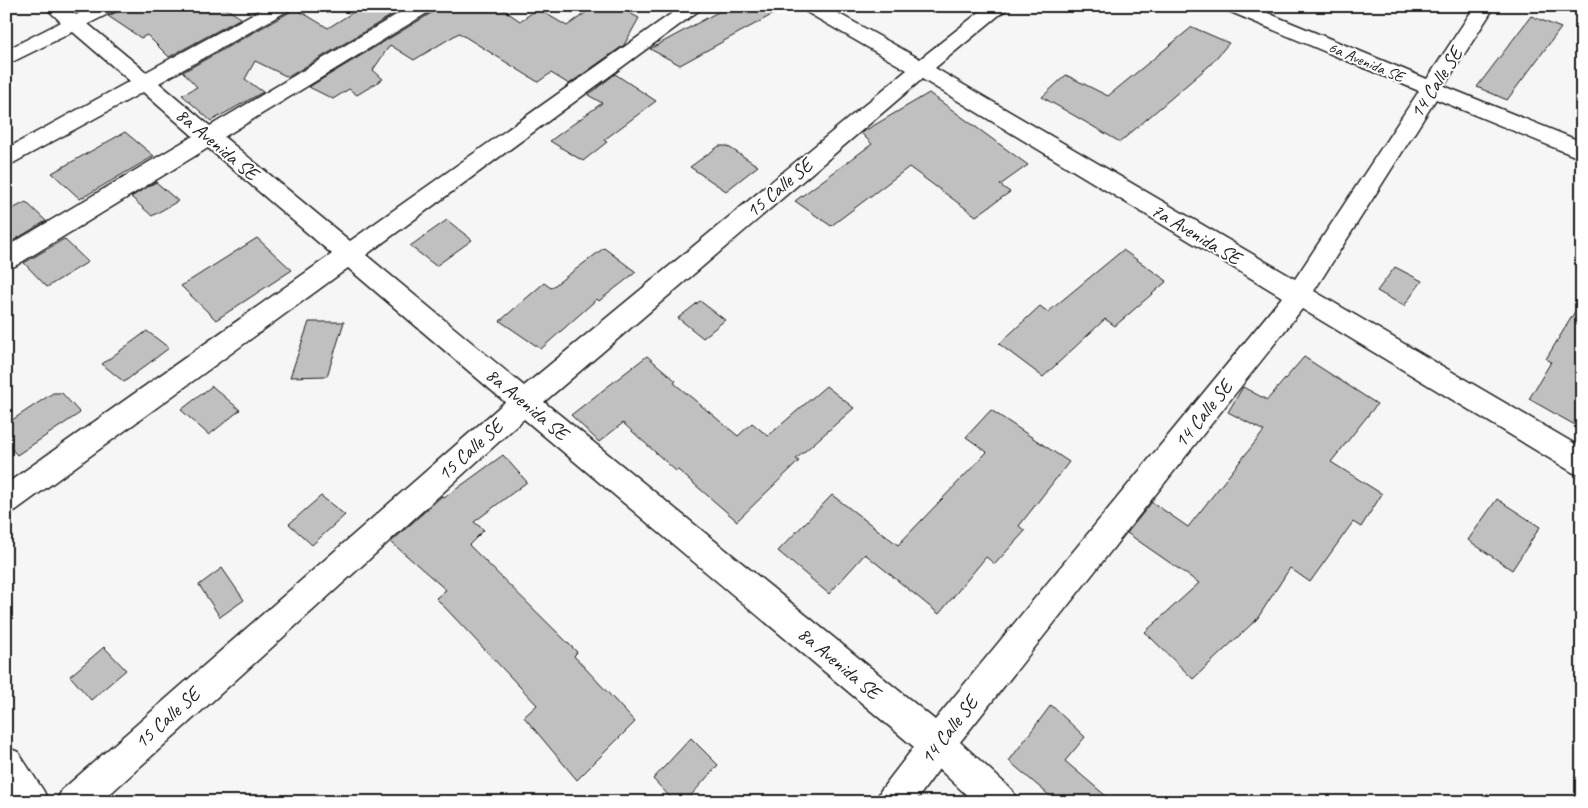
<svg xmlns="http://www.w3.org/2000/svg" width="1588" height="808" viewBox="0 0 1588 808" font-family="Caveat,sans-serif">
<style>
.building{fill:#c0c0c0;stroke:#1c1c1c}
.lines{fill:none;stroke-linecap:round;stroke-linejoin:round}
.minor-casing{stroke:#1c1c1c;stroke-width:3}
.minor{fill:#fff;fill-rule:evenodd}
.labels{text-anchor:middle;dominant-baseline:central;stroke-width:4;stroke-linejoin:round;paint-order:stroke}
.far-street-label{font-size:16px;fill:#1c1c1c;stroke:#fff}
.street-label{font-size:20px;fill:#1c1c1c;stroke:#fff}
</style>
<rect width="100%" height="100%" fill="#f6f6f6"/>
<filter id="ink" filterUnits="userSpaceOnUse"><feTurbulence type="fractalNoise" baseFrequency=".02" numOctaves="2"/><feDisplacementMap in="SourceGraphic" scale="10" xChannelSelector="R" yChannelSelector="G"/><feConvolveMatrix kernelMatrix="1 2 1 2 8 2 1 2 1" color-interpolation-filters="sRGB"/></filter>
<g filter="url(#ink)">
<g class="building">
<path d="M121,6H222L241,18L169,57L147,35L141,38L108,16L117,12Z"/>
<path d="M363,6H407L288,77L255,61L245,79L263,92L211,121L182,95L197,87L183,72L290,12L293,7L328,28Z"/>
<path d="M437,6H504L501,8L520,21L538,9L567,26L595,6H616L639,18L624,45L569,84L551,73L538,82L459,33L414,60L390,45L373,70L383,79L357,95L349,89L333,99L309,87L433,12Z"/>
<path d="M729,6H788L680,65L650,49Z"/>
<path d="M1531,16L1561,28L1507,100L1477,87Z"/>
<path d="M1192,27L1229,43L1210,65L1120,142L1042,97L1066,75L1108,96Z"/>
<path d="M615,74L656,101L604,140L607,142L583,161L550,141L602,103L588,95Z"/>
<path d="M929,93L1028,165L1000,185L1010,192L976,216L909,167L831,226L795,201L872,144L861,133Z"/>
<path d="M125,132L154,156L80,199L52,173Z"/>
<path d="M719,146H727L758,166L726,191L690,167Z"/>
<path d="M156,182L178,201L152,216L131,197Z"/>
<path d="M26,202L46,221L6,245V212Z"/>
<path d="M447,220L472,240L436,266L410,246Z"/>
<path d="M257,238L292,270L216,320L181,286Z"/>
<path d="M64,239L88,262L47,287L24,263Z"/>
<path d="M604,248L636,272L599,301L597,299L541,349L500,321L544,283L551,288Z"/>
<path d="M1123,250L1167,281L1115,326L1105,319L1043,377L999,344L1040,306L1048,312Z"/>
<path d="M1395,267L1422,281L1404,306L1377,291Z"/>
<path d="M1582,300V429L1529,399L1551,362L1546,359Z"/>
<path d="M700,301L725,320L703,338L678,318Z"/>
<path d="M309,322H344L327,376L290,377Z"/>
<path d="M147,331L169,348L124,382L102,364Z"/>
<path d="M647,356L676,381L674,383L738,436L752,423L768,436L826,386L854,408L796,459L799,461L737,521L678,470L676,471L623,423L599,442L571,415Z"/>
<path d="M1304,357L1377,404L1331,462L1382,494L1361,527L1353,522L1310,582L1290,568L1257,619L1193,679L1145,632L1199,583L1127,533L1152,502L1188,527L1264,431L1228,412L1243,387L1267,400Z"/>
<path d="M212,386L240,410L209,435L181,410Z"/>
<path d="M53,393H62L80,413L17,455L6,443V424Z"/>
<path d="M991,410L1069,462L1019,526L1025,531L995,564L986,557L939,614L865,554L829,594L778,551L832,495L898,545L987,452L966,437Z"/>
<path d="M503,455L527,482L474,522L484,530L469,545L577,652L574,656L635,722L577,780L524,717L537,705L436,598L446,590L391,542L442,496L444,498Z"/>
<path d="M321,496L345,515L312,545L289,524Z"/>
<path d="M1497,499L1540,527L1512,570L1468,540Z"/>
<path d="M222,568L244,600L220,617L199,585Z"/>
<path d="M104,647L126,670L91,700L70,676Z"/>
<path d="M1051,705L1085,737L1065,761L1113,802H1057L1009,761Z"/>
<path d="M691,738L718,765L685,802H675L653,779Z"/>
</g>
<g class="lines">
<g class="minor-casing">
<g id="minor">
<path d="M44,6H66L76,15L93,6H119L116,10L88,24L146,72L267,6H292L289,10L159,83L210,126L411,6H435L432,10L224,137L350,241L682,6H705L366,255L524,386L907,70L803,10L800,6H825L920,59L987,6H1010L935,68L1295,279L1419,91L1226,10L1223,6H1251L1427,79L1475,6H1495L1444,86L1582,142V159L1436,99L1314,291L1582,448V476L1572,472L1302,309L960,742L1012,790L1018,802H974L939,769L915,802H875L881,790L914,747L524,419L101,802H56L62,790L505,402L348,268L16,510L6,514V484L332,254L208,148L15,266L6,268V247L193,136L143,92L6,167V149L130,81L73,32L6,65V50L61,22ZM922,79L1282,297L935,720L544,402Z"/>
<path d="M6,747L18,752L43,790L49,802H10L6,796Z"/>
</g>
</g>
<use href="#minor" class="minor"/>
</g>
</g>
<g class="labels">
<g class="far-street-label">
<text transform="translate(1366 62) rotate(23)">6a Avenida SE</text>
</g>
<g class="street-label">
<text transform="translate(1436 83) rotate(-57)">14 Calle SE</text>
<text transform="translate(217 144) rotate(40)">8a Avenida SE</text>
<text transform="translate(779 188) rotate(-40)">15 Calle SE</text>
<text transform="translate(1196 234) rotate(31)">7a Avenida SE</text>
<text transform="translate(527 404) rotate(40)">8a Avenida SE</text>
<text transform="translate(1203 414) rotate(-51)">14 Calle SE</text>
<text transform="translate(470 450) rotate(-42)">15 Calle SE</text>
<text transform="translate(839 663) rotate(40)">8a Avenida SE</text>
<text transform="translate(167 718) rotate(-42)">15 Calle SE</text>
<text transform="translate(949 730) rotate(-52)">14 Calle SE</text>
</g>
</g>
<rect width="1588" height="808" fill="none" stroke="#fff" stroke-width="25"/>
<rect x="12" y="12" width="1563" height="783" fill="none" stroke="#1c1c1c" stroke-width="2" filter="url(#ink)"/>
</svg>
